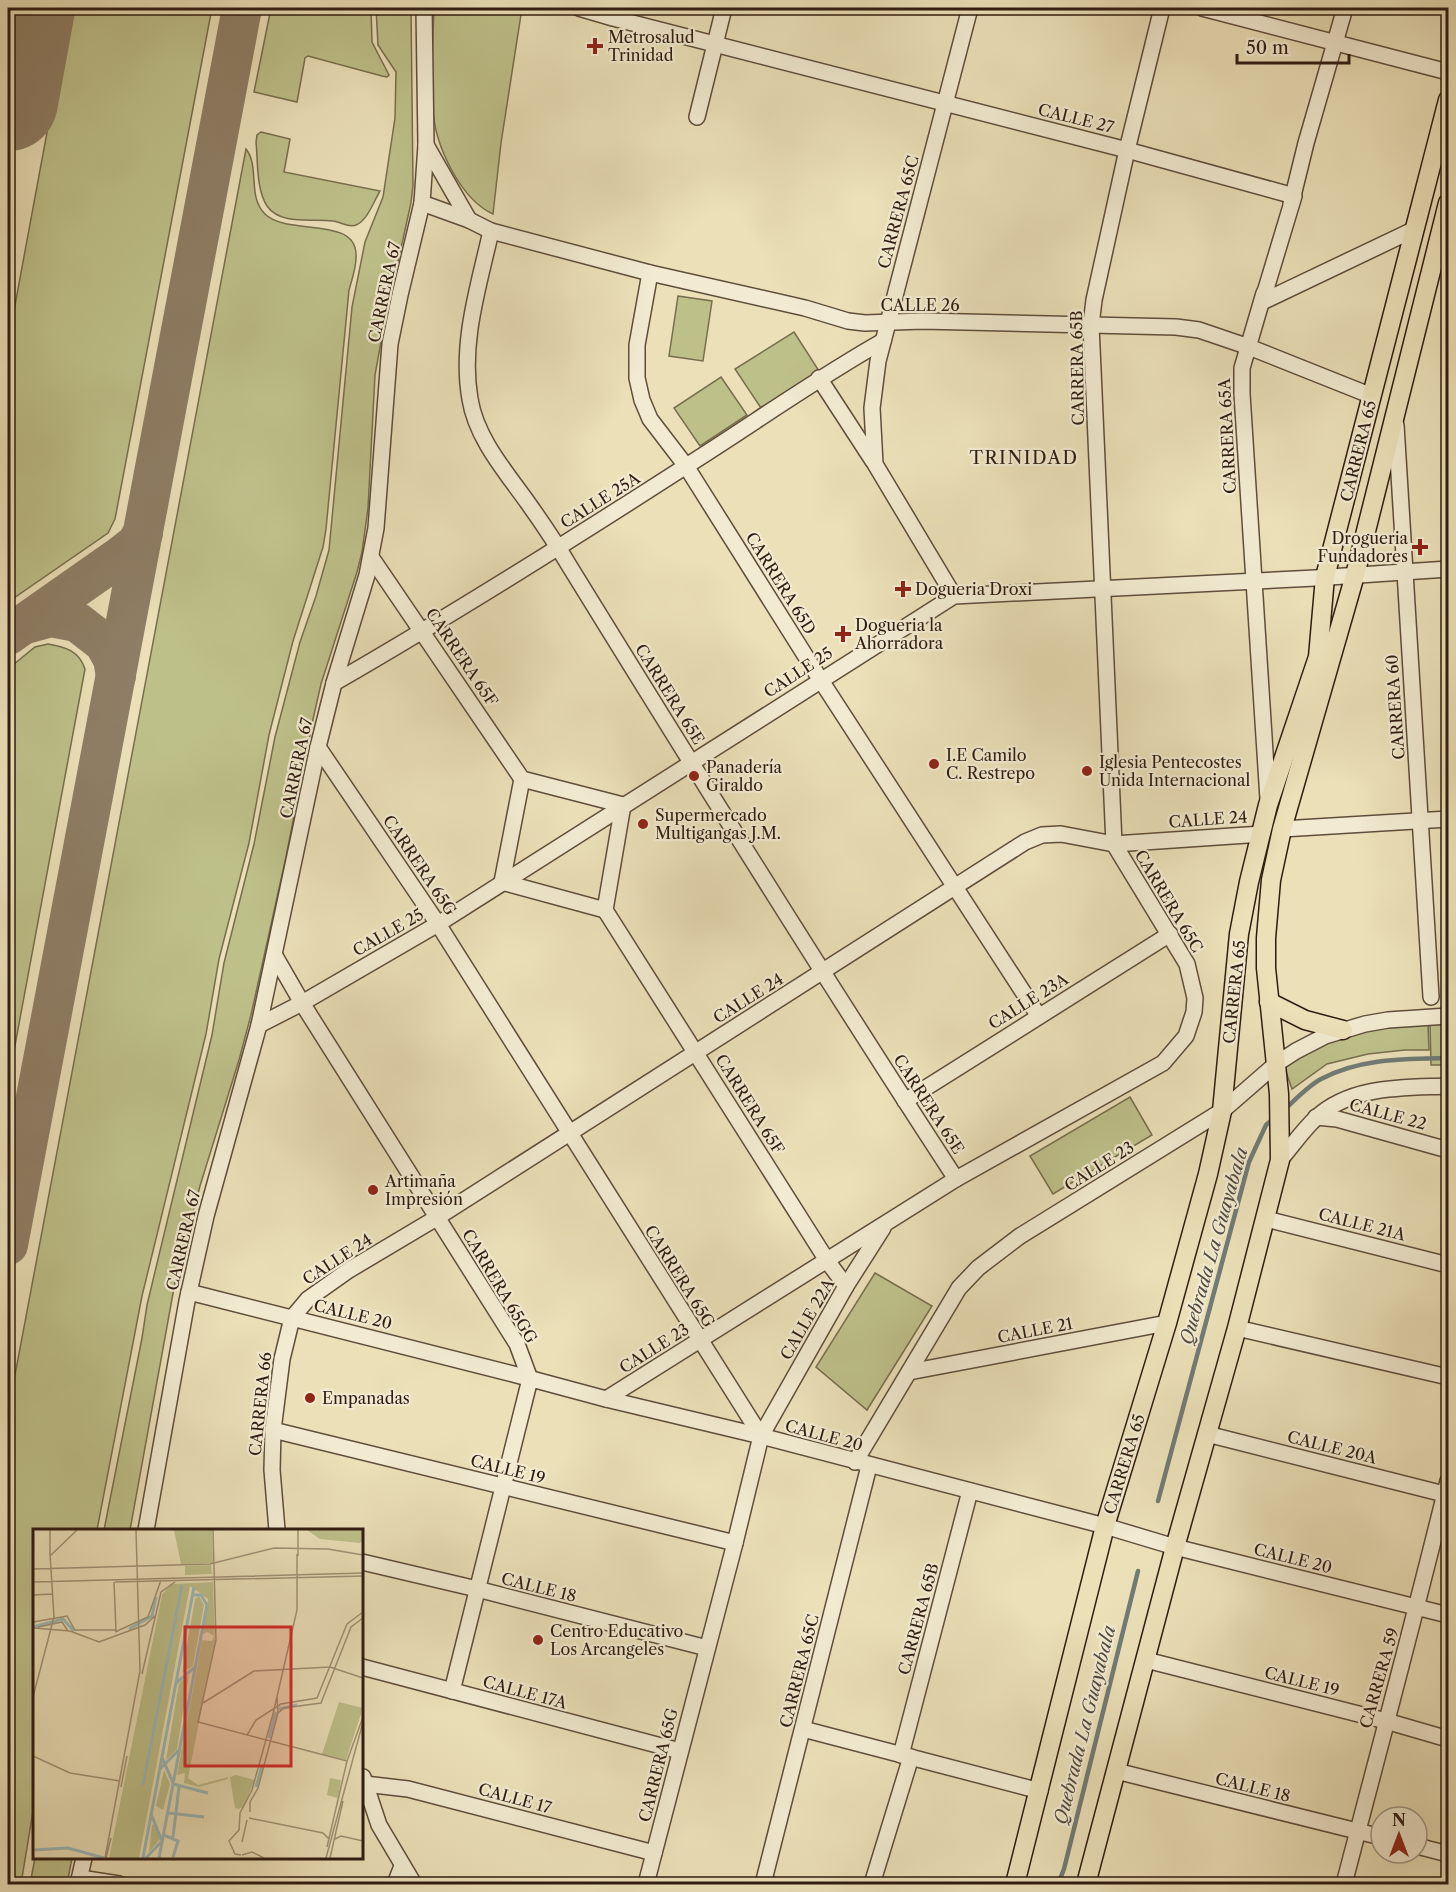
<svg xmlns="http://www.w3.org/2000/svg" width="1456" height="1892" viewBox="0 0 1456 1892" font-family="'Libre Caslon Text',serif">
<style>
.green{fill:#bec08a;stroke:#776e4e;stroke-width:1.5}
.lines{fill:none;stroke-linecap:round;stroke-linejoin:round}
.stream{stroke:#717b76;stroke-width:4.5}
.taxiway{stroke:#8e7e65;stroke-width:40}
.runway{stroke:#8e7e65;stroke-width:100}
.minor-casing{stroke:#5f4d3c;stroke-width:18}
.major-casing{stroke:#301c12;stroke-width:21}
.minor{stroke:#f2ebd1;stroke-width:15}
.major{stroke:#ebe0b8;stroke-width:18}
.poi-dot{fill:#8f2418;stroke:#f2ebd1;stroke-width:2}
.labels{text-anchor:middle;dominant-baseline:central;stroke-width:4.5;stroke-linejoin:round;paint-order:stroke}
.poi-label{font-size:16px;fill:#301c12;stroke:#f2ebd1;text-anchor:start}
.street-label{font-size:16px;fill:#301c12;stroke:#f2ebd1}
.neighbourhood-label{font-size:18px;letter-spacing:1.5px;fill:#301c12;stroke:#f2ebd1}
.water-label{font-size:18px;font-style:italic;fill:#504b44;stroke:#f2ebd1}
.inset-river{fill:none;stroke:#9cbab9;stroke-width:3}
.inset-road{fill:none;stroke:#a09276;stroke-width:1.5}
.view{fill:#d62828;fill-opacity:0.15;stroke:#d62828;stroke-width:3}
.inset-edge{fill:none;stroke:#301c12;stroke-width:3}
</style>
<rect width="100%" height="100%" fill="#ebe0b8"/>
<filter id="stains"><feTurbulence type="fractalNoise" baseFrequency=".00333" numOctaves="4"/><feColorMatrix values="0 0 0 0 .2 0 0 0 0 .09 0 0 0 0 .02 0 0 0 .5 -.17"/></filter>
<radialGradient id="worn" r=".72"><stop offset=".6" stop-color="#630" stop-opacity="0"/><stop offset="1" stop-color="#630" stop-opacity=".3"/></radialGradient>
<g class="green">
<path d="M70,8H212L115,519L108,533L8,602V343Z"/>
<path d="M271,8H371L372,42L389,75L387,77L382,76L308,56L305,58L297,102L254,92Z"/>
<path d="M376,8H411L413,185L411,203L385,320L375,375L368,508L362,552L357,572L321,684L313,719L286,857L251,1015L239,1060L200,1186L176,1277L130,1530H104L142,1338L147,1305L212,1035L224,963L254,844L275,737L300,642L316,596L329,550L352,307L365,242L383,197L395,118L396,72L378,45Z"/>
<path d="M434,8H522L501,143L493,214C460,199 435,145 433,110C430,76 433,41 434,8Z"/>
<path d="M261,132L290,139L284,172L380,191C374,201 367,221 356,225C349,228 341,222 333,221C313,218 281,226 267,206C256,189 258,161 256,142L257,135Z"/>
<path d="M246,149C260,166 247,197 265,214C287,236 355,216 356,254C357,266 352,279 349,290L326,529L323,547L293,641L269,735L249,843L219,959L206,1034L142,1296L97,1530H34V1805L21,1884H8V1412Z"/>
<path d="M678,296L712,301L703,361L669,356Z"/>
<path d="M794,332L819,371L761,408L735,369Z"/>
<path d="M721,377L747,415L700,446L674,408Z"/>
<path d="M48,644C66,647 79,651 85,669L8,1083V669L35,647Z"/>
<path d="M1448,1023V1065H1431L1430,1024Z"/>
<path d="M1428,1024L1429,1050H1405L1368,1054L1327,1064L1292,1089L1283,1063L1328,1039L1382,1025Z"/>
<path d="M1130,1097L1152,1135L1053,1194L1030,1156Z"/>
<path d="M875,1273L932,1306L867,1410L816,1367Z"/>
<path d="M35,1858H72L67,1884H30Z"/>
</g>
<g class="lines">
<g class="stream">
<path d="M1285,1109C1296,1099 1308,1086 1321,1079C1360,1058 1405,1059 1448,1058"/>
<path d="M1158,1501L1249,1162L1266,1125L1274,1118"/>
<path d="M1058,1884L1064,1869L1138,1571"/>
</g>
<g class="taxiway">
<path d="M22,625L51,617L77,622L104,643L113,659L116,676"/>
<path d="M8,635L118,558L136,544L143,533"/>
<path d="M8,1245L242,8"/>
</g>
<path class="runway" d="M8,101L25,8"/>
<g class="minor-casing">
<g id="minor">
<path d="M579,8L613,18L1127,150L1294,196L1262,302L1415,229"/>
<path d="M1202,8L1448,72"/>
<path d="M697,117L724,8"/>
<path d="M426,145L469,220"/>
<path d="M422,203L469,220L491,231L650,273L805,308L848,321L865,323L923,321L1176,327L1199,330L1249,347L1372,396"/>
<path d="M1291,204L1306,143L1345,8"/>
<path d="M491,231C479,285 460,343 470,399C476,438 506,472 528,503C543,524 557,545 570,567C697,773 824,977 956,1179"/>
<path d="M650,273L637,345V378L642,400L650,419L686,466L820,679L1038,1015"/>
<path d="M1264,293L1242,368V394L1268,799"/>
<path d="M819,378L873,461"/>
<path d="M1396,425L1431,997"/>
<path d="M371,557L522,779L623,805L605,910L828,1262L846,1286"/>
<path d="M954,596L875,464L872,408L878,361L970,8"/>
<path d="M334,683C452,615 568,542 683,468C750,426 814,380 883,341"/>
<path d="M318,747L438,924L761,1436"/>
<path d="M522,779L502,882L605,910"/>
<path d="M1282,829L1448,819"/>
<path d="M275,956L302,1003L517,1344L530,1379L452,1691"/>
<path d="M259,1025L302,1003L438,924L954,596L1315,578L1448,569"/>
<path d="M905,1101L1170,934"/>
<path d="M1316,1117L1337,1119L1448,1150"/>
<path d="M1280,1160C1292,1146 1303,1130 1316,1118C1352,1085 1404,1088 1448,1086"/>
<path d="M1266,1219L1448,1265"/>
<path d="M189,1292L513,1374L606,1399L761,1436L1105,1526L1175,1547L1448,1615"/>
<path d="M1237,1328L1448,1377"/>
<path d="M909,1372L1167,1323"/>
<path d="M606,1399L956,1179L1163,1063L1186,1036L1194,1012L1195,998L1187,964L1114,844L1091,325L1094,300L1127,150L1162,8"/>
<path d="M273,1430L735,1543"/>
<path d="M1207,1434L1448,1495"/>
<path d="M855,1462L959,1288L978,1268L1020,1236L1222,1111L1276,1064L1296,1051L1325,1036L1365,1024L1388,1020L1448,1016"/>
<path d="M146,1530L187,1301L206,1216L259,1025L318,747L334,683L367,575L376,528L390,344L400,295L422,203L426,145L424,8"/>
<path d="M277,1530L272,1470L273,1430L282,1359L292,1318L308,1299L349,1270L438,1217L1025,842L1042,835L1061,834L1114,844L1262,834"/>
<path d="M362,1562L477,1589L707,1648"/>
<path d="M1146,1660L1386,1721L1448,1739"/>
<path d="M362,1667L680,1751"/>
<path d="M803,1729L1040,1791"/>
<path d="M901,1755L970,1491"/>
<path d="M1116,1771L1381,1837"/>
<path d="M363,1777L379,1825L414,1884"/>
<path d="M365,1784L408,1789L654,1853"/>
<path d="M1417,1846L1448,1854"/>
<path d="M80,1878L119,1884"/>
<path d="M78,1884L84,1858"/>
<path d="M395,1884L402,1866"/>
<path d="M646,1884L735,1543L761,1436L846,1286L883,1228"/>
<path d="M763,1884L869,1466"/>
<path d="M872,1884L911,1757"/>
<path d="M1344,1884C1379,1750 1415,1616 1448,1481"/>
</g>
</g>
<g class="major-casing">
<g id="major">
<path d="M1269,1002L1305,1020L1343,1030"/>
<path d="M1015,1884L1105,1526L1167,1323L1208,1174L1222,1111L1239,934L1249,882L1268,805L1318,657L1325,577L1448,100"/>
<path d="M1086,1884L1175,1547L1237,1328L1280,1160L1279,1094L1266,968V938L1271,880L1282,829L1355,575L1448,203"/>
</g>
</g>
<use href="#minor" class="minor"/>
<use href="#major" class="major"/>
</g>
<g class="poi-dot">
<path d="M592 37h6v6h6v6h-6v6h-6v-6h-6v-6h6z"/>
<path d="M1417 538h6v6h6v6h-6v6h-6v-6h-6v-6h6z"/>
<path d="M900 580h6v6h6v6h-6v6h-6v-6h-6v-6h6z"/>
<path d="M840 625h6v6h6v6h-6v6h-6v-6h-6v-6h6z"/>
<circle cx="934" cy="764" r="6"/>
<circle cx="1087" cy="771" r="6"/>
<circle cx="694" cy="776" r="6"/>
<circle cx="643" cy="824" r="6"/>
<circle cx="373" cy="1190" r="6"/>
<circle cx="310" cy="1398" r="6"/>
<circle cx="538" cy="1640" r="6"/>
</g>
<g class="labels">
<g class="poi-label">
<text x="608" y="37">Metrosalud<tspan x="608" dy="18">Trinidad</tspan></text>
<text x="1408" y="538" text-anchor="end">Drogueria<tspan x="1408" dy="18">Fundadores</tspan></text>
<text x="915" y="589">Dogueria Droxi</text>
<text x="855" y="625">Dogueria la<tspan x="855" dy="18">Ahorradora</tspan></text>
<text x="946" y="755">I.E Camilo<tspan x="946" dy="18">C. Restrepo</tspan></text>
<text x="1099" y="762">Iglesia Pentecostes<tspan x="1099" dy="18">Unida Internacional</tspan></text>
<text x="706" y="767">Panadería<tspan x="706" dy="18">Giraldo</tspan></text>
<text x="655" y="815">Supermercado<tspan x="655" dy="18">Multigangas J.M.</tspan></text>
<text x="385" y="1181">Artimaña<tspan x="385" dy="18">Impresión</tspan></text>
<text x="322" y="1398">Empanadas</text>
<text x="550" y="1631">Centro Educativo<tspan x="550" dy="18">Los Arcangeles</tspan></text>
</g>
<g class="street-label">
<text transform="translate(1076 118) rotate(14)">CALLE 27</text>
<text transform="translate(898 212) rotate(-75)">CARRERA 65C</text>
<text transform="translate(384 292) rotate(-78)">CARRERA 67</text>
<text x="920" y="305">CALLE 26</text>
<text transform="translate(1077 368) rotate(-91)">CARRERA 65B</text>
<text transform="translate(1227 436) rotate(-93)">CARRERA 65A</text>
<text transform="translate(1358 451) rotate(-76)">CARRERA 65</text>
<text transform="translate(600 500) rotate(-32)">CALLE 25A</text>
<text transform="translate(781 583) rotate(58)">CARRERA 65D</text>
<text transform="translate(462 657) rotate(56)">CARRERA 65F</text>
<text transform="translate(798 672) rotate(-33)">CALLE 25</text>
<text transform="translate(670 694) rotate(58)">CARRERA 65E</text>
<text transform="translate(1395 707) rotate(-94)">CARRERA 60</text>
<text transform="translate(296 768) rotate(-78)">CARRERA 67</text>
<text transform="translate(1208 819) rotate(-4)">CALLE 24</text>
<text transform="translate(420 865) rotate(56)">CARRERA 65G</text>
<text transform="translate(1169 901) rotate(59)">CARRERA 65C</text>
<text transform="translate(388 932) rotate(-30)">CALLE 25</text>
<text transform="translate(1234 992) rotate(-84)">CARRERA 65</text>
<text transform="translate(748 998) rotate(-32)">CALLE 24</text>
<text transform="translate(1028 1001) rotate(-32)">CALLE 23A</text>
<text transform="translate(750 1104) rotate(58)">CARRERA 65F</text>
<text transform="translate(929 1104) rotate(57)">CARRERA 65E</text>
<text transform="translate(1388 1114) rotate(15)">CALLE 22</text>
<text transform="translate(1099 1166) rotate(-32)">CALLE 23</text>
<text transform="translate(1362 1224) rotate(14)">CALLE 21A</text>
<text transform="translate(183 1240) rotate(-77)">CARRERA 67</text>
<text transform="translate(337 1259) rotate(-33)">CALLE 24</text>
<text transform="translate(680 1276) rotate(58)">CARRERA 65G</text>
<text transform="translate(500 1286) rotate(59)">CARRERA 65GG</text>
<text transform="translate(353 1314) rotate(14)">CALLE 20</text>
<text transform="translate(807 1319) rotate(-60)">CALLE 22A</text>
<text transform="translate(1035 1330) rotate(-11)">CALLE 21</text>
<text transform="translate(654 1348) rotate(-32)">CALLE 23</text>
<text transform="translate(260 1404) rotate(-84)">CARRERA 66</text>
<text transform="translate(824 1435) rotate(15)">CALLE 20</text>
<text transform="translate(1332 1447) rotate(14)">CALLE 20A</text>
<text transform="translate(1124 1464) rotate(-73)">CARRERA 65</text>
<text transform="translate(508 1469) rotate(14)">CALLE 19</text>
<text transform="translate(1293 1558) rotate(14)">CALLE 20</text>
<text transform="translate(539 1587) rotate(14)">CALLE 18</text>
<text transform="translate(918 1619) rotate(-75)">CARRERA 65B</text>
<text transform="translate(799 1671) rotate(-76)">CARRERA 65C</text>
<text transform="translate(1379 1678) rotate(-74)">CARRERA 59</text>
<text transform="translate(1302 1681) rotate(14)">CALLE 19</text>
<text transform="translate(525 1692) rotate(15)">CALLE 17A</text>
<text transform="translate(658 1765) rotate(-76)">CARRERA 65G</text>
<text transform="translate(1253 1787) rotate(14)">CALLE 18</text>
<text transform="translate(515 1798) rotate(15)">CALLE 17</text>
</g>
<g class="neighbourhood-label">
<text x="1024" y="458">TRINIDAD</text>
</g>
<g class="water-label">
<text transform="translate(1214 1246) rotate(-74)">Quebrada La Guayabala</text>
<text transform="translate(1085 1725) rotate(-76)">Quebrada La Guayabala</text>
</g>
</g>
<g transform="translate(33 1529)">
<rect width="330" height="330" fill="#ebe0b8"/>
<path d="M141,1H179L180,34L148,35ZM274,1H330V11L327,14L287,10ZM178,36L179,45L152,46V37ZM180,53L182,113L155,249L165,256L195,248V250L166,258L151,254L152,244L144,246L169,111L179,112L181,107L174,103L170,105L175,70L157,57L106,329H76L129,66L138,55ZM166,67L171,76L160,137L149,144L162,70ZM156,146L144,220L133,231L146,154ZM306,173L330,179L313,231L289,225ZM131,241L137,255L130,281L123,277ZM203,246L222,251L210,278L205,280L202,279L197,248ZM297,249L308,251L305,269L294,266ZM121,295L127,310L116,323L119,296Z" fill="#bec08a"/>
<path class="inset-river" d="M0,98L30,90L41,102M96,100L119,87L123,68M143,154L162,138M246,180L264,176M236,209L243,183M129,228L140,254M126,241L146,221M140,255L175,264M110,256L149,56M223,258L229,237M136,284L171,288M131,306L145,312L140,328M140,308L146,258M0,321L35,319L71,329M110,329L161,58M113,329L129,312L118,285M126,329L174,76L168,66H160"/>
<path class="inset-road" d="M17,1V25M180,1L183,111L165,193L314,232M17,27L44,1M265,27V1M0,40L177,35L241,19L295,20L330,26M0,53L330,44M81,53L83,102M82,53L330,47M0,66L19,65M0,93L34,87L42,101H83M5,98L29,93L35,102M1,99L37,102L66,113L112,96L123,86M82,103L115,88L128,51M109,145L128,63L142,53M0,168L21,88L17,25M170,174L221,142L297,138L330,149M245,184L251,179L288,174L318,98L330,89M214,206L223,191L248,175L284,169L314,95L330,83M0,227L37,244L87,252M88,258L94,227M217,283V273L225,259L245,184L244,167M216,289L290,304L296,310M302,310L308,307L330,312M209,313L214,291M294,318L314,232L330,188M208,326L202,325L196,312L206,301L207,284L219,261L240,185L264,81V25M209,326L219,323L231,329M72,329L107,142L103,1M73,329L78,309M293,329L330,193M297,329L310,272"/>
<path class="view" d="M152,98H258V237H152Z"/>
<rect width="330" height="330" class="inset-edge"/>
</g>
<rect width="1456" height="1892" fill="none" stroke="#ebe0b8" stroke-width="30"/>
<rect x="9" y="9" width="1438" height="1874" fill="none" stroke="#301c12" stroke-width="3"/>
<rect x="15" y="15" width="1426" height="1862" fill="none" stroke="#301c12" stroke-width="1.5"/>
<g transform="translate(1399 1835)"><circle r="28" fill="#f2ebd1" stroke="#a49885" stroke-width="1.5"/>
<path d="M0-4.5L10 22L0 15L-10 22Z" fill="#8f2418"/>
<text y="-9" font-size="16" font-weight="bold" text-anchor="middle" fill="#301c12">N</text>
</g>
<path d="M1237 54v9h112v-9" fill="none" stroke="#301c12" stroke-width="3"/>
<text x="1246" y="54" font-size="18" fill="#301c12" stroke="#f2ebd1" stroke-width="4.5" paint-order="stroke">50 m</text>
<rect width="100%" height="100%" filter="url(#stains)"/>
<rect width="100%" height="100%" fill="url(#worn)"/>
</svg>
